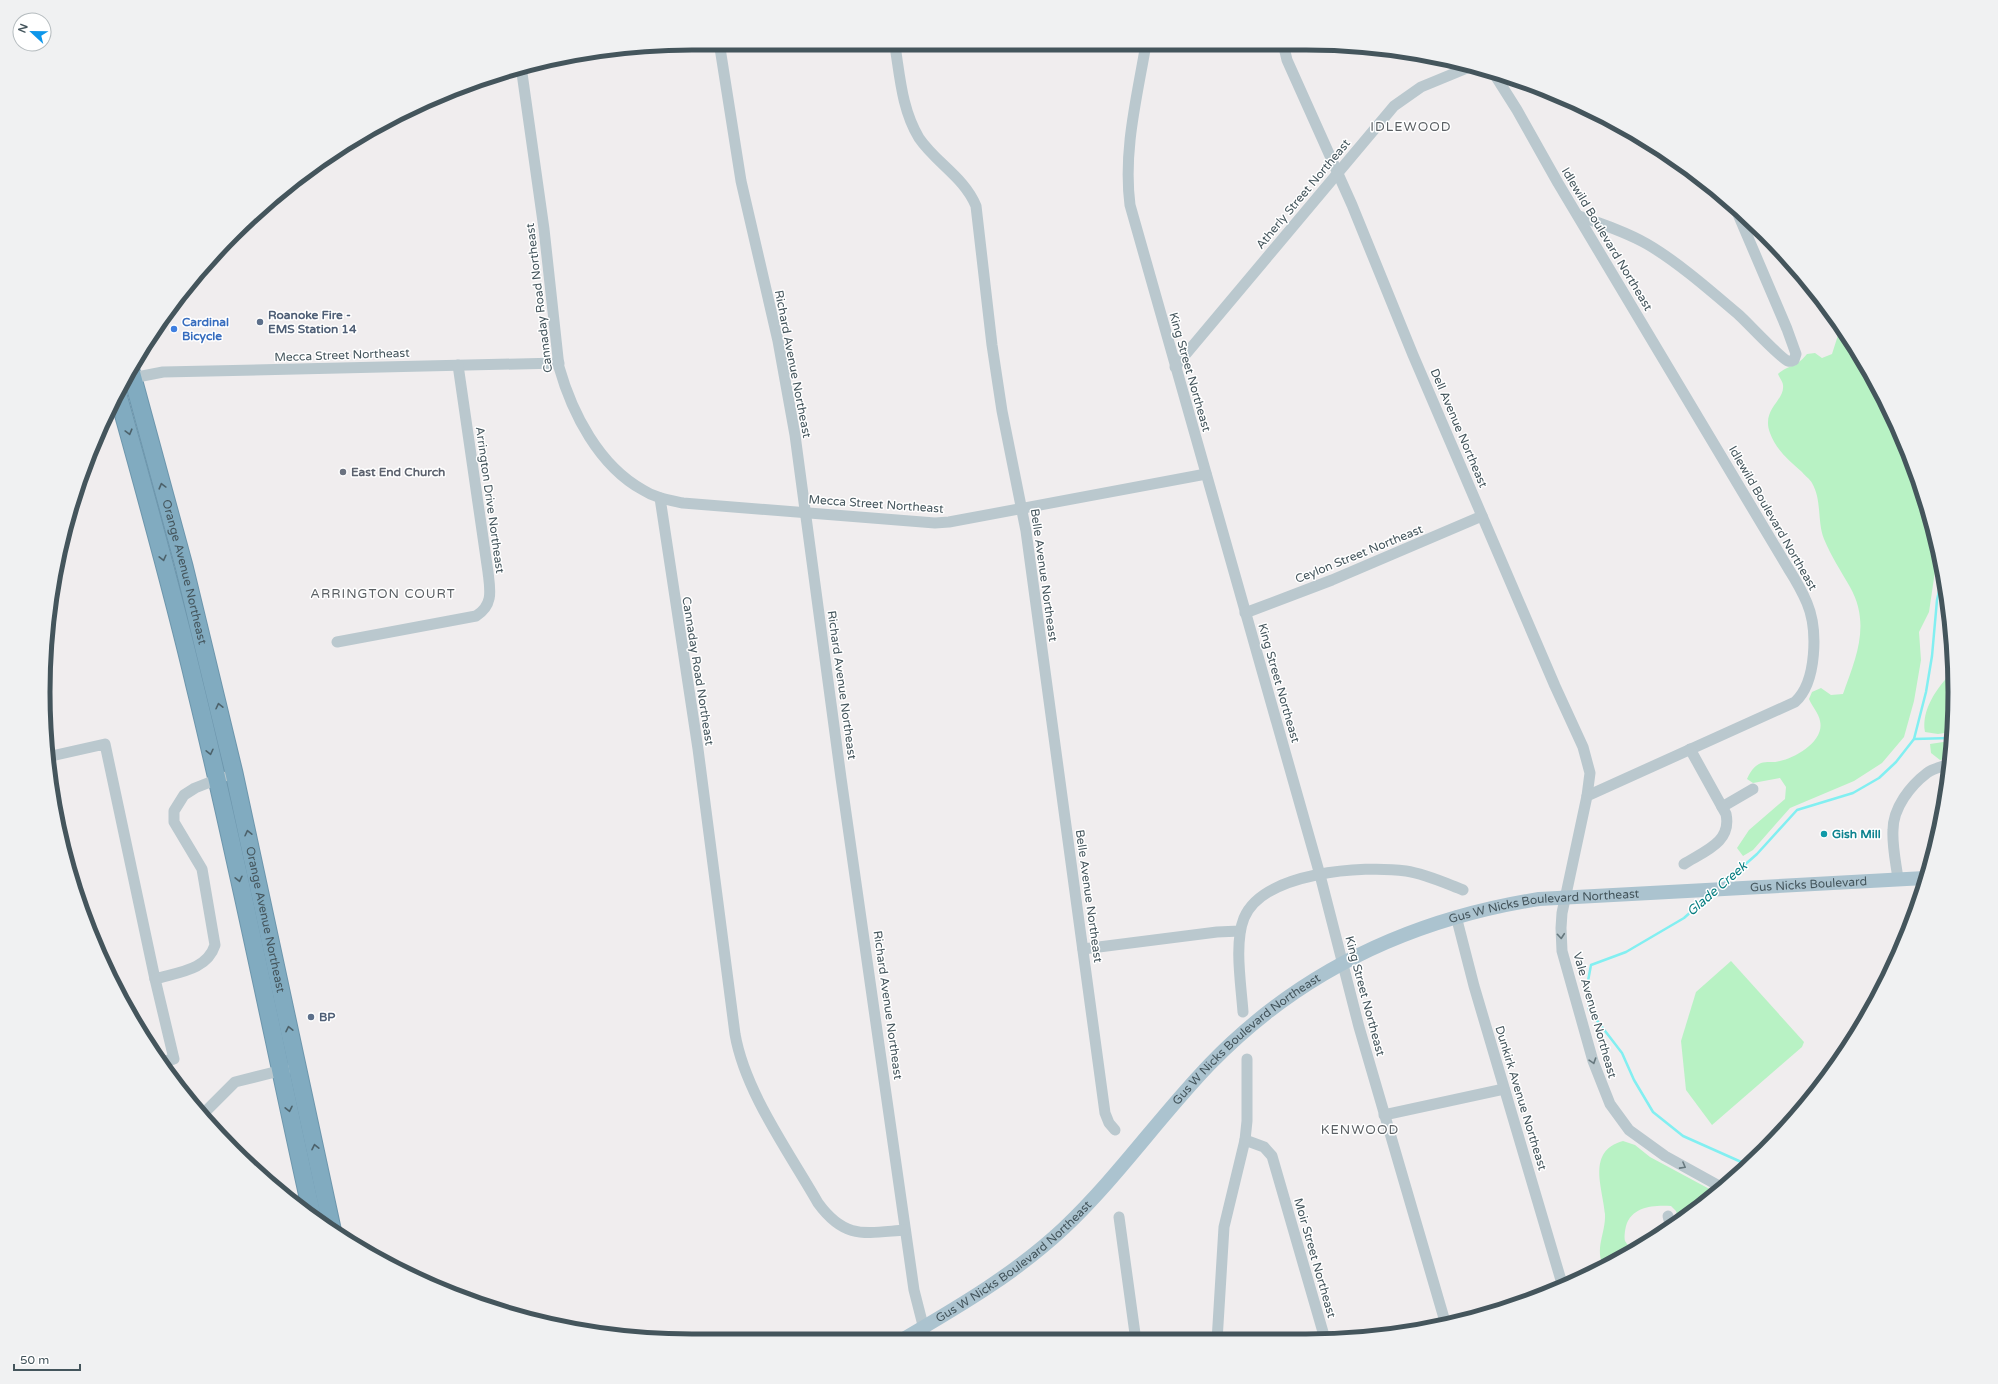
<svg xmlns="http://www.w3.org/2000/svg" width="1998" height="1384" viewBox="0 0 1998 1384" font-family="'Varela Round',sans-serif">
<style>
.green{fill:#b8f2c4}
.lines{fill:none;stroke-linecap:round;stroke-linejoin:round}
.stream{stroke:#82eff1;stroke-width:2.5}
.highway-casing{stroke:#6d96ac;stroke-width:19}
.minor{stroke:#bac8ce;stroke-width:11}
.major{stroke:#abc3cf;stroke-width:14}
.highway{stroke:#81abc0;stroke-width:17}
.oneway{stroke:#4d626b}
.oneway2{stroke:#67787e}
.service-dot{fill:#5c6f8a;stroke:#fff;stroke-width:1.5}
.shop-dot{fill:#3f7fe0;stroke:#fff;stroke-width:1.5}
.worship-dot{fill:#6b7280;stroke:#fff;stroke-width:1.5}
.culture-dot{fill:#0f9aa8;stroke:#fff;stroke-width:1.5}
.labels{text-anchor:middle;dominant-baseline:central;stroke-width:3;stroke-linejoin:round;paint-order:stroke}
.street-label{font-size:12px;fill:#44555c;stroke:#fff}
.service-label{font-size:12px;font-weight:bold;fill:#4e5e75;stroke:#fff;text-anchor:start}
.shop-label{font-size:12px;font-weight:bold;fill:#366cbe;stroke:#fff;text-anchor:start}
.worship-label{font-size:12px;font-weight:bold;fill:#5b616d;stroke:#fff;text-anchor:start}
.culture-label{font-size:12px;font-weight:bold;fill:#0d838f;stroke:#fff;text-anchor:start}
.neighbourhood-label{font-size:13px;letter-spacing:1px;fill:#5a5f63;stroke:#fff}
.water-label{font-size:13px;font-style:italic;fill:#077e81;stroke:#fff}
.rim{fill:none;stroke:#44555c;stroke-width:5}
</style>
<rect width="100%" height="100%" fill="#f0edee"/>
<g class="green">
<path d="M1839,324L1846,332L1906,444L1938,551L1929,612L1919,632L1921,660L1914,701L1904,737L1882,763L1854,781L1790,808L1753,850L1743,856L1737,848L1749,830L1785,799L1786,787L1780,778L1753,783L1747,779C1750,772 1754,766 1761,763C1766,761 1774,763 1780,761C1795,758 1825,741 1820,721C1819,714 1812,706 1809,699L1812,692L1821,688L1831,695L1843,694C1856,658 1871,624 1850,587C1841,571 1831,556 1824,539C1817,521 1822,500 1812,483C1810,479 1805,476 1802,472C1789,460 1776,450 1770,433C1761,409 1785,401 1783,385C1783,382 1779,377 1778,374C1789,364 1795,369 1807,354L1815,353L1822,358L1832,354L1840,329Z"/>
<path d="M1947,611L1955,692L1951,732L1938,734L1925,732C1921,710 1937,688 1951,673L1945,635Z"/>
<path d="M1950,741L1949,758L1940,760L1931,753L1930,744Z"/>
<path d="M1731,961L1804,1042L1802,1047L1712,1125L1686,1090L1681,1041L1696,992Z"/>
<path d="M1623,1141L1635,1145L1650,1157L1715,1192L1679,1222L1676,1211L1671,1206C1654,1205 1632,1206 1626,1226C1625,1230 1624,1237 1625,1241C1627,1245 1631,1247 1633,1251L1604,1268C1594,1248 1606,1233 1605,1214C1603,1188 1586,1151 1623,1141Z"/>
</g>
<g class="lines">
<g class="stream">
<path d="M1914,739L1951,738"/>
<path d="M1723,884L1757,854L1797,810L1853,793L1879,778L1896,762L1914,739L1926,692L1932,656L1937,600L1943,573"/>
<path d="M1710,895L1684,918L1626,952L1591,965L1588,981L1589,1010L1622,1053L1634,1080L1653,1112L1683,1136L1748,1165"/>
</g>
<g class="highway-casing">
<g id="highway">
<path id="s2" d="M131,371L184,566L234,773L333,1233"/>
<path d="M118,395C145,492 172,588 195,686C238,861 273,1039 312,1215"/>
</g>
</g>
<g class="minor">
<path d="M1283,43L1287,60L1352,205L1413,355L1555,686L1583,747L1590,773L1587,796"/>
<path d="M1146,44C1137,97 1123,151 1130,205L1320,875L1359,1027L1446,1325"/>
<path d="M895,46C900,77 902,110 919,138C936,163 964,177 976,206L992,345L1002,411L1026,531L1105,1113L1109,1123L1115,1130"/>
<path d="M720,48L741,181L778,341L795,435L841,778L914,1290L927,1341"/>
<path d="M521,66L544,229L559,367C572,413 599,466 643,490C655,498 669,500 683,503L935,523L949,522L1206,474"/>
<path d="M1493,72L1517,110L1558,183L1788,568C1795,579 1802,591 1807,603C1818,629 1817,682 1795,702L1587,796L1562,913L1561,928L1562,951L1593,1061L1610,1104L1629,1130L1665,1156L1721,1187"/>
<path d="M1579,216C1602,224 1626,232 1647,244C1678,262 1712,292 1739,315C1748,323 1781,359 1788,361C1791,362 1792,361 1794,360L1796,354L1787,329L1735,207"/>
<path d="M1175,367L1394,106L1421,87L1472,66"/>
<path d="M127,379L163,372L559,363"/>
<path d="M660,498L698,749L735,1034C745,1092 789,1152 818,1203C845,1240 865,1233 905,1230"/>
<path d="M1245,613L1332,580L1482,516"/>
<path d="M337,642L476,616C494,605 490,589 488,572L458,365"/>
<path d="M47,757L105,744L155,979C179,972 207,970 215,945L202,869L174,822V811L184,795L195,788L223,777"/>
<path d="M1722,807L1753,789"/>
<path d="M1684,864C1705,851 1732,842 1726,814L1690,749"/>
<path d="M1898,879C1896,863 1892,846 1893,830C1893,808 1910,786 1927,773C1932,769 1941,767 1947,765"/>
<path d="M1456,916L1474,986L1563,1287"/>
<path d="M1083,949L1217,932L1240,931"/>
<path d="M155,979L174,1059L160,1062"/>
<path d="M1243,1012C1241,984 1234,943 1244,918C1263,872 1363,865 1406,871C1426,874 1445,883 1463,890"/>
<path d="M203,1114L235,1082L287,1069"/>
<path d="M1384,1115L1504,1089"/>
<path d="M1245,1140L1264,1147L1272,1156L1325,1339"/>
<path d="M1668,1216L1671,1228"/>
<path d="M1119,1217L1136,1341"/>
<path d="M1217,1341L1224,1227L1245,1140L1247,1121V1059"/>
</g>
<path class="major" id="s1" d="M900,1341C958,1307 1015,1274 1064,1228C1117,1178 1159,1117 1210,1064C1300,971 1412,919 1539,899L1925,878"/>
<use href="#highway" class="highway"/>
</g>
<defs><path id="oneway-chevron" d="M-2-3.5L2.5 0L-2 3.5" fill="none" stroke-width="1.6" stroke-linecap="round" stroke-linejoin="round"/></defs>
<g class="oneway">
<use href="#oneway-chevron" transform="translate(129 432) rotate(75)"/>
<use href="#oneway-chevron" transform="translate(162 486) rotate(-105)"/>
<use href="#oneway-chevron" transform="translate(163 558) rotate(76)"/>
<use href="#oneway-chevron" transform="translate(219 706) rotate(-103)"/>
<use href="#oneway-chevron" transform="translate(210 752) rotate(77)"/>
<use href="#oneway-chevron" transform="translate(248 833) rotate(-103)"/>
<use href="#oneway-chevron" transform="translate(239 879) rotate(77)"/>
<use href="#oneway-chevron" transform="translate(289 1029) rotate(-102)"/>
<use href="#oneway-chevron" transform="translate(289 1109) rotate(78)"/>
<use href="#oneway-chevron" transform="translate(315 1147) rotate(-102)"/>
</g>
<g class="oneway2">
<use href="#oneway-chevron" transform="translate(1561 936) rotate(85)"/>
<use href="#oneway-chevron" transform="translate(1593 1061) rotate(72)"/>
<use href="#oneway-chevron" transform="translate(1683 1166) rotate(29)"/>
</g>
<g class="service-dot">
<circle cx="260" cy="322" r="4"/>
<circle cx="311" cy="1017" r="4"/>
</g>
<circle class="shop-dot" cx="174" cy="329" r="4"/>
<circle class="worship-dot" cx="343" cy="472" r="4"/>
<circle class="culture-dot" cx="1824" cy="834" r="4"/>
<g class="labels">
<g class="street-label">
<text transform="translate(1303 194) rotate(-50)">Atherly Street Northeast</text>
<text transform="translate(1607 239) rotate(59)">Idlewild Boulevard Northeast</text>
<text transform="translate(539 298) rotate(-97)">Cannaday Road Northeast</text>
<text transform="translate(342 355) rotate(-2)">Mecca Street Northeast</text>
<text transform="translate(793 364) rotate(79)">Richard Avenue Northeast</text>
<text transform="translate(1190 372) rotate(74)">King Street Northeast</text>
<text transform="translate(1459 428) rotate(67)">Dell Avenue Northeast</text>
<text transform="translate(490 500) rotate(82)">Arrington Drive Northeast</text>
<text transform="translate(876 504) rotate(4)">Mecca Street Northeast</text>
<text transform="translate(1773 518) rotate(60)">Idlewild Boulevard Northeast</text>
<text transform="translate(1359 554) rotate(-22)">Ceylon Street Northeast</text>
<text stroke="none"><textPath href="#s2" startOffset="208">Orange Avenue Northeast</textPath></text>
<text transform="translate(1044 575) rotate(82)">Belle Avenue Northeast</text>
<text transform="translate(698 671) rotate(81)">Cannaday Road Northeast</text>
<text transform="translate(1279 683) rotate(74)">King Street Northeast</text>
<text transform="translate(842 685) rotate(82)">Richard Avenue Northeast</text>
<text stroke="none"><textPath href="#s1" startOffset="1064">Gus Nicks Boulevard</textPath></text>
<text transform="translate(1089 896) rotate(82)">Belle Avenue Northeast</text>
<text stroke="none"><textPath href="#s1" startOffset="798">Gus W Nicks Boulevard Northeast</textPath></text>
<text stroke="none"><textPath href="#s2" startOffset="565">Orange Avenue Northeast</textPath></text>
<text transform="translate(1365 996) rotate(75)">King Street Northeast</text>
<text transform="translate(888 1005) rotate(82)">Richard Avenue Northeast</text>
<text transform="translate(1595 1015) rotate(74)">Vale Avenue Northeast</text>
<text stroke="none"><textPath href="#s1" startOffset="463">Gus W Nicks Boulevard Northeast</textPath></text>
<text transform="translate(1521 1098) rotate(73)">Dunkirk Avenue Northeast</text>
<text transform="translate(1315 1258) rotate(74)">Moir Street Northeast</text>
<text stroke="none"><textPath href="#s1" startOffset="139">Gus W Nicks Boulevard Northeast</textPath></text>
</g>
<g class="service-label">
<text x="268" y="315">Roanoke Fire -<tspan x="268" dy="14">EMS Station 14</tspan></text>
<text x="319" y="1017">BP</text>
</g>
<g class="shop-label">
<text x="182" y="322">Cardinal<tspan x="182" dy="14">Bicycle</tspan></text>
</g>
<g class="worship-label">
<text x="351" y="472">East End Church</text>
</g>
<g class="culture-label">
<text x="1832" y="834">Gish Mill</text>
</g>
<g class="neighbourhood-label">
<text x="1411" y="127">IDLEWOOD</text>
<text x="383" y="594">ARRINGTON COURT</text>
<text x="1360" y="1130">KENWOOD</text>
</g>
<g class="water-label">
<text transform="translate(1717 889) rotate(-41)">Glade Creek</text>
</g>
</g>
<path d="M0 0H1998V1384H0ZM692 50H1306A642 642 0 0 1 1948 692V692A642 642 0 0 1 1306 1334H692A642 642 0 0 1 50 692V692A642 642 0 0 1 692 50Z" fill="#f0f1f2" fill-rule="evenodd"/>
<path class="rim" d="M692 50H1306A642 642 0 0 1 1948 692V692A642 642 0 0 1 1306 1334H692A642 642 0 0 1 50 692V692A642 642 0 0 1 692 50Z"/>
<g transform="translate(32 32) rotate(292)"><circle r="19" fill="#ffffff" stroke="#b4bbbe"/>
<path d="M0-3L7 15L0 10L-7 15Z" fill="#0d96ea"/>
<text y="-6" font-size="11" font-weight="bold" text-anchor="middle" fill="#44555c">N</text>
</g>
<path d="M14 1364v6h66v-6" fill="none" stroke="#44555c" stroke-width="2"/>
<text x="20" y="1364" font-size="12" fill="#44555c" stroke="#ffffff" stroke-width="3" paint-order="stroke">50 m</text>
</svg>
